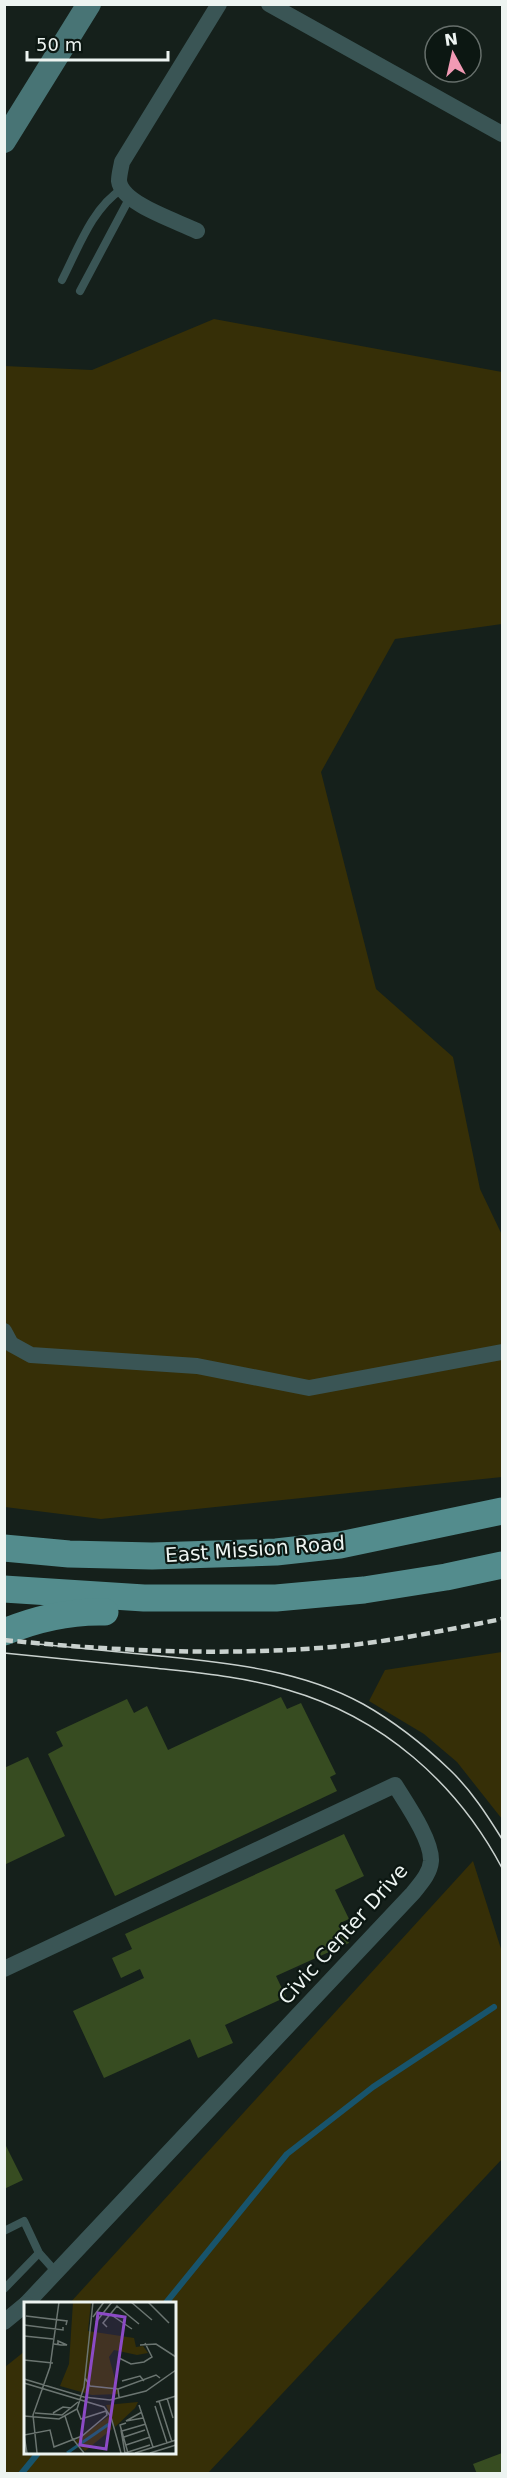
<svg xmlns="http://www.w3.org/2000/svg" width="507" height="2478" viewBox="0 0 507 2478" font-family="'DejaVu Sans',sans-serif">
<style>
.green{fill:#362f07}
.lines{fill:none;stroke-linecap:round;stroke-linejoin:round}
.stream{stroke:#18546c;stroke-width:6}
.building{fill:#374c21}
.lane{stroke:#3a5555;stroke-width:8}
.street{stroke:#3a5555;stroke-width:16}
.secondary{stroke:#487475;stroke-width:24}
.primary{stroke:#538c8d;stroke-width:27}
.tram{stroke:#c9d1ce;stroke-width:1.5}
.rail{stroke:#c9d1ce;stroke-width:4.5;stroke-dasharray:9 4.5;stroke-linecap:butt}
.labels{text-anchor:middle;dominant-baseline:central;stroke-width:4.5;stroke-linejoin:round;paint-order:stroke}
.street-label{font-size:20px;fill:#edf4f1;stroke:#0c1712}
.inset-river{fill:none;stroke:#18546c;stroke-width:3}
.inset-road{fill:none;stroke:#6b7571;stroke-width:1.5}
.view{fill:#8c4ac6;fill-opacity:0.15;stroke:#8c4ac6;stroke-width:3}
.inset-edge{fill:none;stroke:#edf4f1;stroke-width:3}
</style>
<rect width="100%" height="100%" fill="#15201b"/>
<g class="green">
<path d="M214,319L502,372V624L395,639L321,772L376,989L453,1057L480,1189L502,1235V1477L101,1519L5,1507L4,366L92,370Z"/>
<path d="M502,1652V1819L457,1762L424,1734L369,1701L385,1670Z"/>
<path d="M473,1861L502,1952V2159L208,2473H5V2367L25,2351L26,2452H174V2304H69Z"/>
</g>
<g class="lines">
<g class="stream">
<path d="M165,2304L287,2154L373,2087L494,2007"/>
<path d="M21,2474L39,2452"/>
</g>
</g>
<g class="building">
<path d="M281,1697L287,1709L301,1703L336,1774L330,1777L337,1791L115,1896L48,1754L63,1746L56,1732L127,1699L134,1713L147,1706L168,1750Z"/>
<path d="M28,1757L65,1836L4,1865V1768Z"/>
<path d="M344,1834L364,1876L335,1890L349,1919L340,1923L349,1943L276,1976L286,1997L225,2025L233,2043L198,2058L190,2039L104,2078L73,2011L144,1978L140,1969L121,1978L112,1958L132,1949L125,1934Z"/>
<path d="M4,2142L23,2180L4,2189Z"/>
<path d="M502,2453V2474H477L473,2464Z"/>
</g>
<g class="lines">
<g class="lane">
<path d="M62,280C78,249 92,208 122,189"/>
<path d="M80,291L129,199"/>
<path d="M4,2231L24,2221L39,2253L56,2272"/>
<path d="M4,2289L39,2253"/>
</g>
<g class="street">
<path d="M269,4L502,134"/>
<path d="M197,231C177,221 122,204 119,181C119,175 121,168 122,162L219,4"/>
<path d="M4,1331L11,1344L31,1355L197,1366L309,1388L502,1352"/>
<path d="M4,1969L395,1785C406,1803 432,1840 431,1861C430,1874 420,1884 413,1893L26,2304"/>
<path d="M4,2322L26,2304"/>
</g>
<path class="secondary" d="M4,141L89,4"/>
<g class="primary">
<path d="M4,1548L69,1554L152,1556L276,1552L340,1545L502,1511"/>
<path d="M4,1589L144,1598H276L364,1590L446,1577L502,1565"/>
<path d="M4,1632C38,1618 69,1611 105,1612"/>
</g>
<g class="tram">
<path d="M38,1644C79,1648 119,1652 160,1656C229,1663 302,1670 363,1704C395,1722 424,1745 450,1770C471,1790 487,1815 502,1839"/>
<path d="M4,1653C54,1658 104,1663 154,1668C199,1673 245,1677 288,1690C382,1717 457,1783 502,1868"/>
</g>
<path class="rail" d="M4,1640C112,1651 224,1656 332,1647C389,1642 446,1630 502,1619"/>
</g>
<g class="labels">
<g class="street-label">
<text transform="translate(255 1549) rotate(-4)">East Mission Road</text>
<text transform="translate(343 1934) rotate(-48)">Civic Center Drive</text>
</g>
</g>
<g transform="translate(24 2302)">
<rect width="152" height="152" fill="#15201b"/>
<path d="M49,0H67L64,29L110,36L112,45L119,44L124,51L113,53L90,48L85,55L95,92L68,93L36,84L45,62ZM114,100L111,106L91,125L82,103ZM85,114L88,127L61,149L51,139Z" fill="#362f07"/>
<path class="inset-river" d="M43,151L85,122"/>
<path class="inset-road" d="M107,0L128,18M124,0L145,21M86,12L108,27M2,14L43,19L42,23M69,15L80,0M72,20L88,0M0,23L39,28V25M83,25L79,21L93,4L115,22M0,34L29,37M30,42L37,43H43L34,39V43M116,43L132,42L152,55M95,56L107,62L120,60L128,55L121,41M0,58L29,61M61,76L66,84L94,87M0,77L60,95L86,98L122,89L152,68M98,79L116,74L120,79M0,81L80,105L87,115L97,151M95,95L94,87L132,73L136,76M143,96L149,116M135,99L148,140M132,100L152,94M115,103L129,145M131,104L143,141M118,110L102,119L119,116M11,111L38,113L54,100M29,111L39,105L47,106M0,114L35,117L53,107L60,85L69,0M41,114L48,136L60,151M102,121L96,123L104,151M97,128L101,151L126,143M98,129L122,122M100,135L121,128M102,143L126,135M3,151L0,133L26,128L30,145L58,134L83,113L82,109L57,117L53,107M13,151L9,113L26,65L35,0M111,151L152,138M126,151L152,143"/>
<path class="view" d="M74,11L101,15L82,147L56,143Z"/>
<rect width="152" height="152" class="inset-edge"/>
</g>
<rect width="507" height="2478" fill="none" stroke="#edf4f1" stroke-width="12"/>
<g transform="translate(453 54) rotate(352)"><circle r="28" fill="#0c1712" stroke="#666f6b" stroke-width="1.5"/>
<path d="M0-4.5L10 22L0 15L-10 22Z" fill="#f19ab4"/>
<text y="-9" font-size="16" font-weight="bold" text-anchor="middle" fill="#edf4f1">N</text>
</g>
<path d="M27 51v9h141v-9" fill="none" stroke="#edf4f1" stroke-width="3"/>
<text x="36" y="51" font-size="18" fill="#edf4f1" stroke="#0c1712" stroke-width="4.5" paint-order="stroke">50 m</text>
</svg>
